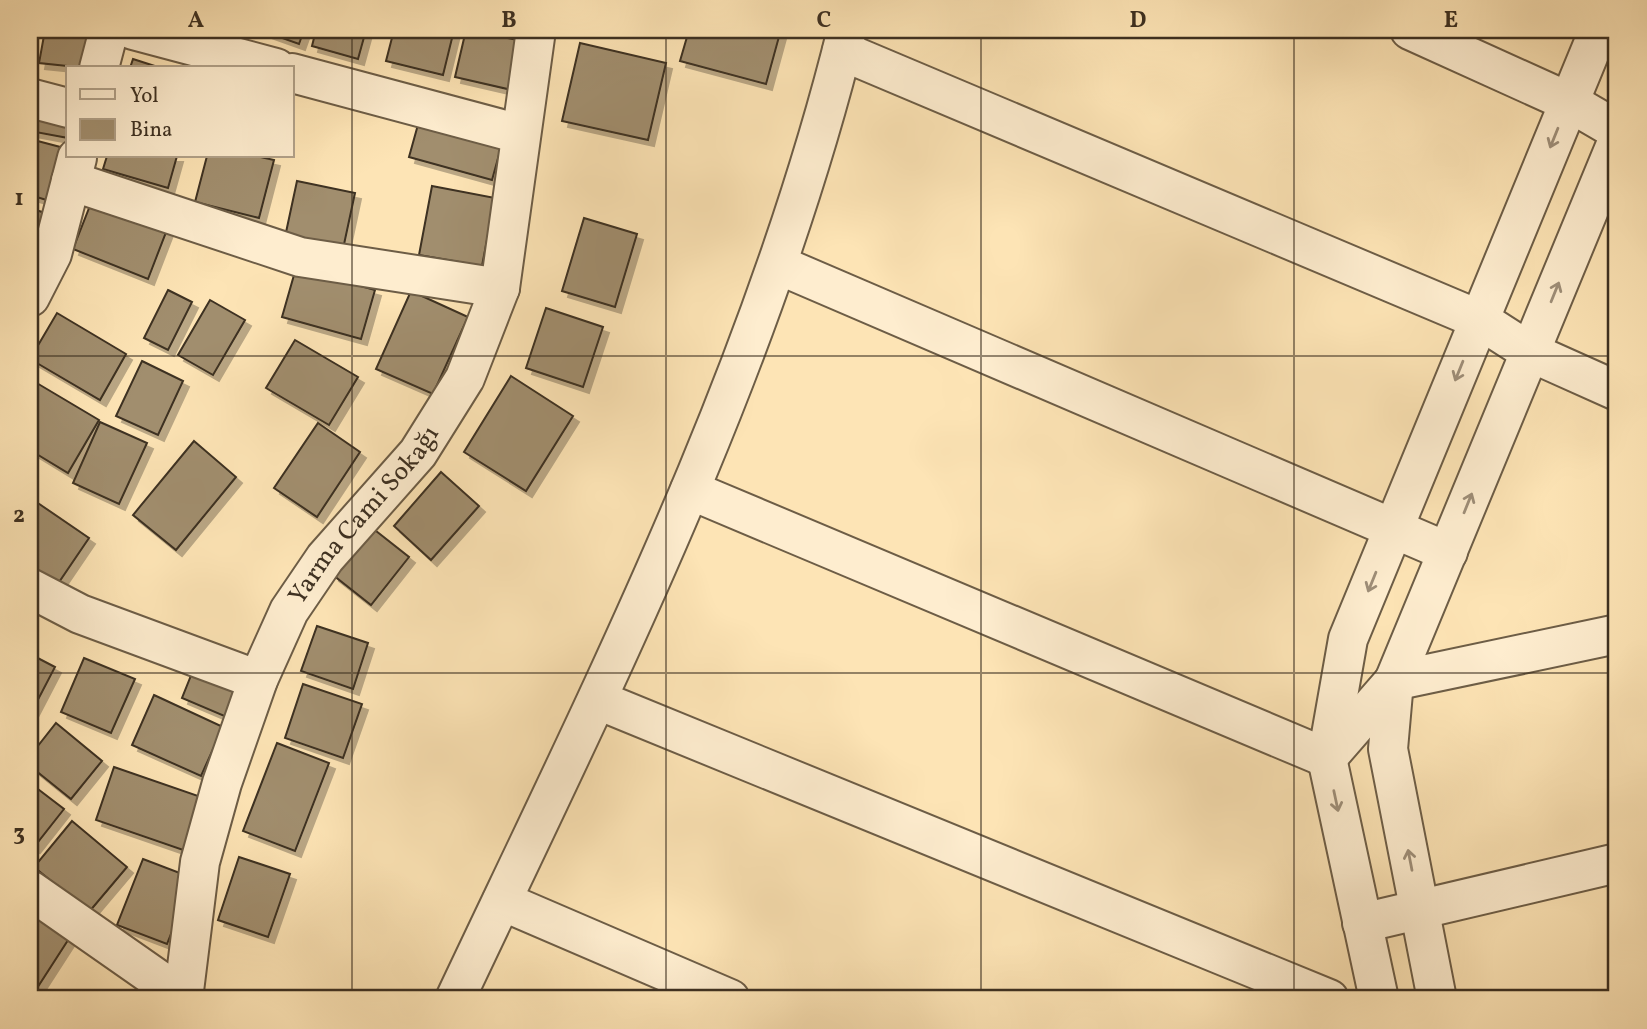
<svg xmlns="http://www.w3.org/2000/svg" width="1647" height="1029" viewBox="0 0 1647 1029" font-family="Vollkorn,serif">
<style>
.building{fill:#a18e6e;stroke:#3d3021;stroke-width:2;filter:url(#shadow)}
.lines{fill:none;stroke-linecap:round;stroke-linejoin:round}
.minor-casing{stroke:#6d5d46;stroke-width:42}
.minor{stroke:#feedcf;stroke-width:38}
.oneway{stroke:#9e8e78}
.grid{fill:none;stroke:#3d3021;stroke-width:2;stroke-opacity:0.55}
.labels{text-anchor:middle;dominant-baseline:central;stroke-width:5;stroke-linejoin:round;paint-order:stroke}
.street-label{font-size:26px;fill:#3d3021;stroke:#feedcf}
.neatline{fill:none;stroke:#3d3021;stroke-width:2.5}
.grid-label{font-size:23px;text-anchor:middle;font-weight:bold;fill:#3d3021}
</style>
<defs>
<filter id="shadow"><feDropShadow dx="6" dy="6" stdDeviation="0" flood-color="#0004"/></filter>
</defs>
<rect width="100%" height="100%" fill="#fde4b5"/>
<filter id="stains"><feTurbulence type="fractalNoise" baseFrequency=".00286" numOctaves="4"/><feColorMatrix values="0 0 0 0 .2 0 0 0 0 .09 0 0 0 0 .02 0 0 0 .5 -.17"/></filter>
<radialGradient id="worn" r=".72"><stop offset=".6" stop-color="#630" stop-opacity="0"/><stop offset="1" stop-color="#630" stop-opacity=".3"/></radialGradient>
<g class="building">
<path d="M45,30H93L86,68L39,63Z"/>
<path d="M260,30H304L299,44Z"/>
<path d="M316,30H366L358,59L312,46Z"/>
<path d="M394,30H454L443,75L386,61Z"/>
<path d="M466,30L528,42L516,91L455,77Z"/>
<path d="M689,30H768L780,33L766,84L680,61Z"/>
<path d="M580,43L666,63L648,140L562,121Z"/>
<path d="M133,59L161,68H130Z"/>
<path d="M30,106L68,112V138L30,131Z"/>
<path d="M419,121L502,144L492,180L409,157Z"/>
<path d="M30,139L68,149L53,202L30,195Z"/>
<path d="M107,156H177L168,188L103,169Z"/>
<path d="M207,156H256L274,160L259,218L195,202Z"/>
<path d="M297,181L355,193L343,249L285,237Z"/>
<path d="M432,186L495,198L482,266L419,255Z"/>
<path d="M93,198L168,227L148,279L73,249Z"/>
<path d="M30,208L45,213L30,262Z"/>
<path d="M584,218L637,234L615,307L562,291Z"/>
<path d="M296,268L375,290L361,339L282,317Z"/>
<path d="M168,290L192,302L168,350L144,338Z"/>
<path d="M411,291L468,317L433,394L376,369Z"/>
<path d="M210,300L245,320L213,375L178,355Z"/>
<path d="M546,308L603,327L583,387L526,368Z"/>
<path d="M57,313L126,354L100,400L30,359Z"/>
<path d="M295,340L358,377L329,425L266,388Z"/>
<path d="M142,361L183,381L158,435L116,416Z"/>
<path d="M511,376L573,416L526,491L464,452Z"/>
<path d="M30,379L99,420L68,473L30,450Z"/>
<path d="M100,422L147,443L119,504L73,483Z"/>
<path d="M318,423L360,452L317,517L274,488Z"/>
<path d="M194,441L236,477L176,550L133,515Z"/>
<path d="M441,472L479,506L431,560L394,526Z"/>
<path d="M32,499L89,538L55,588L30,570Z"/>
<path d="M371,527L409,557L371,605L333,575Z"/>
<path d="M317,626L368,643L353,689L301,671Z"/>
<path d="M30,654L55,667L30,715Z"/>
<path d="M84,658L135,679L111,733L61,712Z"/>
<path d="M196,663L243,683L229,718L182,698Z"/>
<path d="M303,684L362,704L343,758L285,738Z"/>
<path d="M154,695L223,727L201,776L132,745Z"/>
<path d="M56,723L102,761L71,799L30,766V756Z"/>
<path d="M277,743L329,763L295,851L243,831Z"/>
<path d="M114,767L204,798L186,851L96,820Z"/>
<path d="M30,783L64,809L34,847L30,844Z"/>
<path d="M72,821L127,867L89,912L34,867Z"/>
<path d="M239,857L290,874L268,937L218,920Z"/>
<path d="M143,859L193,878L167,944L117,925Z"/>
<path d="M30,912L70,937L30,999Z"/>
</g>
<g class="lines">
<g class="minor-casing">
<g id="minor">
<path d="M133,30L276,68"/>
<path d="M1410,30L1569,102L1617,130"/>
<path d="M842,51L1480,320L1530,352L1617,391"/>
<path d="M99,68L109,30"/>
<path d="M292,73L520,134"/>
<path d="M30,98L68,108"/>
<path d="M71,181L300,257L500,288"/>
<path d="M779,265L1448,552"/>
<path d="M30,297L52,254L77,158"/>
<path d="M690,490L1327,758L1394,681L1617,634"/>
<path d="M30,588L80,614L258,680"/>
<path d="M598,700L1329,999"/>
<path d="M30,890L186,999"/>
<path d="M502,901L730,999"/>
<path d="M1362,923L1617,863"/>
<path id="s1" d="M183,999L200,862L222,783L258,680L289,611L325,558L418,453L465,378L500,288L536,30"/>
<path d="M455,999C604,684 763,370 847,30"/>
<path d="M1379,999L1327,758L1348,639L1599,30"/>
<path d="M1437,999L1388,749L1394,681L1617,142"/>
</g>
</g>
<use href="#minor" class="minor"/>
</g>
<defs><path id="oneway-shaft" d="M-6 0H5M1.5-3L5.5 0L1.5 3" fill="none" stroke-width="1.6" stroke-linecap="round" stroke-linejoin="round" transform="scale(1.75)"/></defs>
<g class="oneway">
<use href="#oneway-shaft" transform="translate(1554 138) rotate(112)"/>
<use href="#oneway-shaft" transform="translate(1555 292) rotate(-68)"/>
<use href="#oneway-shaft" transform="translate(1459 371) rotate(112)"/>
<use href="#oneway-shaft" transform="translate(1468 503) rotate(-68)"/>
<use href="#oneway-shaft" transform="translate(1372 582) rotate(112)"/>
<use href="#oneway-shaft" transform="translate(1336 801) rotate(78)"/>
<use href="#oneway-shaft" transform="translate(1410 860) rotate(-101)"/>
</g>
<path class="grid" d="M352,30V999M666,30V999M981,30V999M1294,30V999M30,356H1617M30,673H1617"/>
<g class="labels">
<g class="street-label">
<text stroke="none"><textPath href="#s1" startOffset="527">Yarma Cami Sokağı</textPath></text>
</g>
</g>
<rect width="1647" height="1029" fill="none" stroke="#fde4b5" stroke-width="77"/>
<rect x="66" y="66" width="228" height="91" fill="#feedcf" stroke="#b1a189" stroke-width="2"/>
<rect x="80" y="89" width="35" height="10" fill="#feedcf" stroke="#b1a189" stroke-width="2"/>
<text x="130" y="102" font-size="21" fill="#3d3021">Yol</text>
<rect x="80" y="119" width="35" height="21" fill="#a18e6e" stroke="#b1a189" stroke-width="2"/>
<text x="130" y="136" font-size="21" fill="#3d3021">Bina</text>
<rect x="38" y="38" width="1570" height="952" class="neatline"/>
<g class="grid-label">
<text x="196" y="27">A</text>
<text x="509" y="27">B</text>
<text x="824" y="27">C</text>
<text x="1138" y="27">D</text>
<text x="1451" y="27">E</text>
<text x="19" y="205">1</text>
<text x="19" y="522">2</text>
<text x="19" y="840">3</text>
</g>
<rect width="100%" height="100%" filter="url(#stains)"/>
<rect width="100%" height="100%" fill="url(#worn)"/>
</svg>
